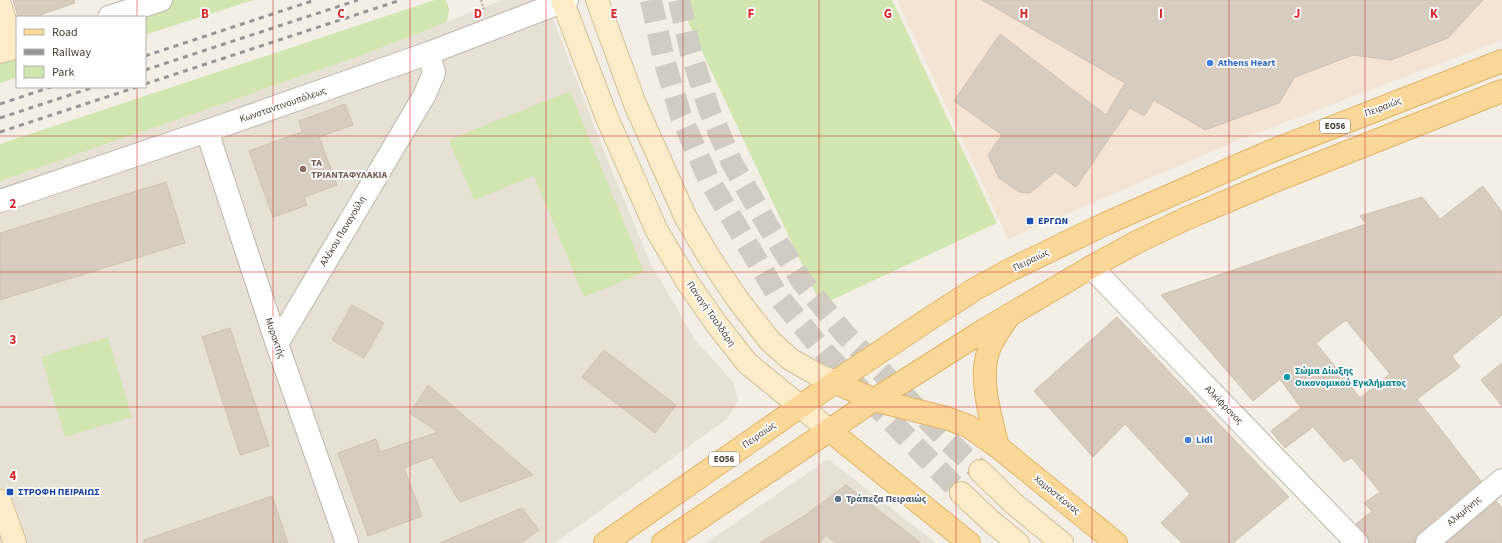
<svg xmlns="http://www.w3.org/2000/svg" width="1502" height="543" viewBox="0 0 1502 543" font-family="'Source Sans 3',sans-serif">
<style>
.residential{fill:#e7e0d5}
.commercial{fill:#f4e4d3}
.green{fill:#d2e6b1}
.building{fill:#d7ccc0;stroke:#cfc1b0;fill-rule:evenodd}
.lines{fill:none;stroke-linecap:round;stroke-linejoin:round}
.secondary-tunnel{stroke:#d0ccc4;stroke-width:22;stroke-dasharray:22 11;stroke-linecap:butt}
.street-casing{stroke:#beb6aa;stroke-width:24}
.secondary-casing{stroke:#d1bf98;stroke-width:24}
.primary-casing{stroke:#e0b468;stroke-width:24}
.path{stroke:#bfb09c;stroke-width:2.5;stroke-dasharray:2 2;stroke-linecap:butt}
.street{stroke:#fff;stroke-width:22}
.secondary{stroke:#fdecc7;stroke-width:22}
.primary{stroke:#fbd898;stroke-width:22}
.rail{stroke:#969696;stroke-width:3;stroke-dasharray:5 5;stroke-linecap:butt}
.grid{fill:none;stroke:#d62828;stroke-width:1;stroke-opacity:0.55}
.shop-dot{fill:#3f7fe0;stroke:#fff;stroke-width:1.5}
.education-dot{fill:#8d6e63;stroke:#fff;stroke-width:1.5}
.transit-dot{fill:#1a4fb4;stroke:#fff;stroke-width:1.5}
.culture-dot{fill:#0f9aa8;stroke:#fff;stroke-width:1.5}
.service-dot{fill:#5c6f8a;stroke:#fff;stroke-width:1.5}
.labels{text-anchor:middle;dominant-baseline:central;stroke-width:3.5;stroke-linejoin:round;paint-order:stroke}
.shield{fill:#fff;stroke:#7e7972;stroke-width:1}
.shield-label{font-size:9px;font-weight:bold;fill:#463f36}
.shop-label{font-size:10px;font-weight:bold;fill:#366cbe;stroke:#fff;text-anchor:start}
.street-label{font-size:10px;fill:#463f36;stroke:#fff}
.education-label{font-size:10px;font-weight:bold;fill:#785e54;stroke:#fff;text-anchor:start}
.transit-label{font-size:10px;font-weight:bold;fill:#164399;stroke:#fff;text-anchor:start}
.culture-label{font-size:10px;font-weight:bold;fill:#0d838f;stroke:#fff;text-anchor:start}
.service-label{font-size:10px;font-weight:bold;fill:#4e5e75;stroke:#fff;text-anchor:start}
.grid-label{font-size:13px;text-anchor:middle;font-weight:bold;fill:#d62828;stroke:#fff;stroke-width:3.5;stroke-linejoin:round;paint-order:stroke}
</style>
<rect width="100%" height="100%" fill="#f3efe7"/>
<g class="residential">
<path d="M502,0H546L605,154L651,264L696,341L734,383L738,400L727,419L555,543H0V181L362,55Z"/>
<path d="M828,459L936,543H706Z"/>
</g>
<path class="commercial" d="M897,0H1502V40L1241,139L1008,239Z"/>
<g class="green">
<path d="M169,0H253L145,35V17H116Z"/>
<path d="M435,0H446L449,9L447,22L362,55L0,181V144Z"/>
<path d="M678,0H892L997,223L821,305Z"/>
<path d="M17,48V77L0,83V54Z"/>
<path d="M570,91L644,272L584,297L534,176L474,200L449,140Z"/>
<path d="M108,337L132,417L65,437L41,357Z"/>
</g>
<g class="building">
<path d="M13,0H74L75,3L34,17H18Z"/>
<path d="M982,0H1483L1448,38L1391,60L1353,55L1295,77L1279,103L1205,130L1154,100L1144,116L1130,108L1076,187L1055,172L1030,193L1019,192L999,178L988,155L1002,135L954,101L1000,34L1106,115L1125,83Z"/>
<path d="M345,104L353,125L319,137L337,185L304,197L307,205L273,217L249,151L302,132L299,121Z"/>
<path d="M166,182L185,243L0,300V233Z"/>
<path d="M1483,186L1502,212V315L1452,356L1460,367L1417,399L1481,481L1419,533L1415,538V543H1370L1366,534L1356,524L1372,511L1364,503L1380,492L1352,458L1344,462L1313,427L1285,448L1271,431L1301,408L1280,379L1253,401L1161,295L1366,224L1360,216L1422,197L1440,219ZM1346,320L1390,374L1360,398L1316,343Z"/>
<path d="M352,305L384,323L364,358L332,340Z"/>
<path d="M1117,317L1289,497L1233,543H1182L1161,523L1190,494L1125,424L1093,457L1034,391Z"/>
<path d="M230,328L269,446L240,455L202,337Z"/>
<path d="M604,350L676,405L655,433L582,377Z"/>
<path d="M1502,363V406L1481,380Z"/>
<path d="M428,385L533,475L460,502L432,457L404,468L422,516L368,536L338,453L376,439L380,452L438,432L410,413Z"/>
<path d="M846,485L921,543H836L826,535L820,543H760L804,516Z"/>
<path d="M272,496L288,543H144V540Z"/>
<path d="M1496,501L1502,508V543H1446Z"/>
<path d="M522,508L539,530L521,543H440Z"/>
</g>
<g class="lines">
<g class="secondary-tunnel">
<path d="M651,0L664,60L681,116L708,178L778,296L825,353L961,493"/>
<path d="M679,0L691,53L709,109L732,163L768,226L801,280L843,332L946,439L980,471"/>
</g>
<g class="street-casing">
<g id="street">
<path d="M109,17L161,0"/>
<path d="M207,131L277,344L347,543"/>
<path d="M0,201L207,131L429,53L567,0"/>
<path d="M1091,267L1357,543"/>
<path d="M277,344L424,96L434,73L429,53"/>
<path d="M1427,543L1502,480"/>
</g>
</g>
<g class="secondary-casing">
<g id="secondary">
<path d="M562,0L607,118L657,231L688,283L715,322L747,363L829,430"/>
<path d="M597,0L635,104L686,218L709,257L738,300L770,341L790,359L818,375L835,382"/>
<path d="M0,5L14,48L0,52"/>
<path d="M980,471L1013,503L1062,543"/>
<path d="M961,493L992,522L1018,543"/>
<path d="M0,501L15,543"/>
</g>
</g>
<g class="primary-casing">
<g id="primary">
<path d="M835,382L874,400L946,418L968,426L998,447L1116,543"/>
<path d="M829,430L969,543"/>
<path d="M998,447C991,419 979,380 988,352C992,339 1000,329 1007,319"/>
<path d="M605,543L835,382L923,323L975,289L1010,270L1105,224L1269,152L1502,61"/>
<path d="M663,543L874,400L986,329L1091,267L1137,242L1185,219L1277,180L1502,91"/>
</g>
</g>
<path class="path" d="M481,0L484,9"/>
<use href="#street" class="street"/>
<use href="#secondary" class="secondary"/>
<use href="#primary" class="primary"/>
<g class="rail">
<path d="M145,56L315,0"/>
<path d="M145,70L358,0"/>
<path d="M145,84L401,0"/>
<path d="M0,104L51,87"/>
<path d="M0,118L94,87"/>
<path d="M0,132L137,87"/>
</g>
</g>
<path class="grid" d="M137,0V17M273,0V543M410,0V543M546,0V543M683,0V543M819,0V543M956,0V543M1092,0V543M1229,0V543M1365,0V543M137,87V543M0,136H1502M0,272H1502M0,407H1502"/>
<g class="shop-dot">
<circle cx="1210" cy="63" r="4"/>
<circle cx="1188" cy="440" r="4"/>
</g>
<circle class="education-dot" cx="303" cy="169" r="4"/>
<g class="transit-dot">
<rect x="1026" y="217" width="8" height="8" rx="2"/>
<rect x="6" y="488" width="8" height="8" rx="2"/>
</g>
<circle class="culture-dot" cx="1287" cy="377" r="4"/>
<circle class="service-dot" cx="838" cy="499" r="4"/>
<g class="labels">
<g class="shield">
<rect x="1320" y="119" width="30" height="14" rx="3"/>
<rect x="709" y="452" width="30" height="14" rx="3"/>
</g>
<g class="shield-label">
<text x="1335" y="126">ΕΟ56</text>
<text x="724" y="459">ΕΟ56</text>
</g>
<g class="shop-label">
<text x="1218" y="63">Athens Heart</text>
<text x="1196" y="440">Lidl</text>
</g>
<g class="street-label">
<text transform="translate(283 105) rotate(-19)">Κωνσταντινουπόλεως</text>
<text transform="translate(1383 107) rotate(-21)">Πειραιώς</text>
<text transform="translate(343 231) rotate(-59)">Αλέκου Παναγούλη</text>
<text transform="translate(1031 260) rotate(-26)">Πειραιώς</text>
<text transform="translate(711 314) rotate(55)">Παναγή Τσαλδάρη</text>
<text transform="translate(275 338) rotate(71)">Μυρακτής</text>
<text transform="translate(1224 405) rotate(46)">Αλκίφρονος</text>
<text transform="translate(759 435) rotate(-35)">Πειραιώς</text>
<text transform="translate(1057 495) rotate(39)">Χαμοστέρνας</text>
<text transform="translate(1464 511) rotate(-40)">Αλκμήνης</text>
</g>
<g class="education-label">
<text x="311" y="163">ΤΑ<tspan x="311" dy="12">ΤΡΙΑΝΤΑΦΥΛΑΚΙΑ</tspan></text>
</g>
<g class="transit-label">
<text x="1038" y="221">ΕΡΓΩΝ</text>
<text x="18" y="492">ΣΤΡΟΦΗ ΠΕΙΡΑΙΩΣ</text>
</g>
<g class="culture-label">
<text x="1295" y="371">Σώμα Δίωξης<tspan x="1295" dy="12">Οικονομικού Εγκλήματος</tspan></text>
</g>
<g class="service-label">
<text x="846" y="499">Τράπεζα Πειραιώς</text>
</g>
</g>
<g class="grid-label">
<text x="205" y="18">B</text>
<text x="341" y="18">C</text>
<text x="478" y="18">D</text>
<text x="614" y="18">E</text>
<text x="751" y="18">F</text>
<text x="888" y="18">G</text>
<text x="1024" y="18">H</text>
<text x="1161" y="18">I</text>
<text x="1297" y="18">J</text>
<text x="1434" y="18">K</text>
<text x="13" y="208">2</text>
<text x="13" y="344">3</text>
<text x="13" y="480">4</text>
</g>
<rect x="16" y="16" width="130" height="72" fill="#ffffff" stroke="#b5b2af"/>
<rect x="24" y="29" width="20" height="6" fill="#fbd898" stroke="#b5b2af"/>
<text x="52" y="36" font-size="12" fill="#463f36">Road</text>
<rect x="24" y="49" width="20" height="6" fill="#969696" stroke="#b5b2af"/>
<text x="52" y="56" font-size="12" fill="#463f36">Railway</text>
<rect x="24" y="66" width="20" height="12" fill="#d2e6b1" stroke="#b5b2af"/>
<text x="52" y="76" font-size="12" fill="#463f36">Park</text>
</svg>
